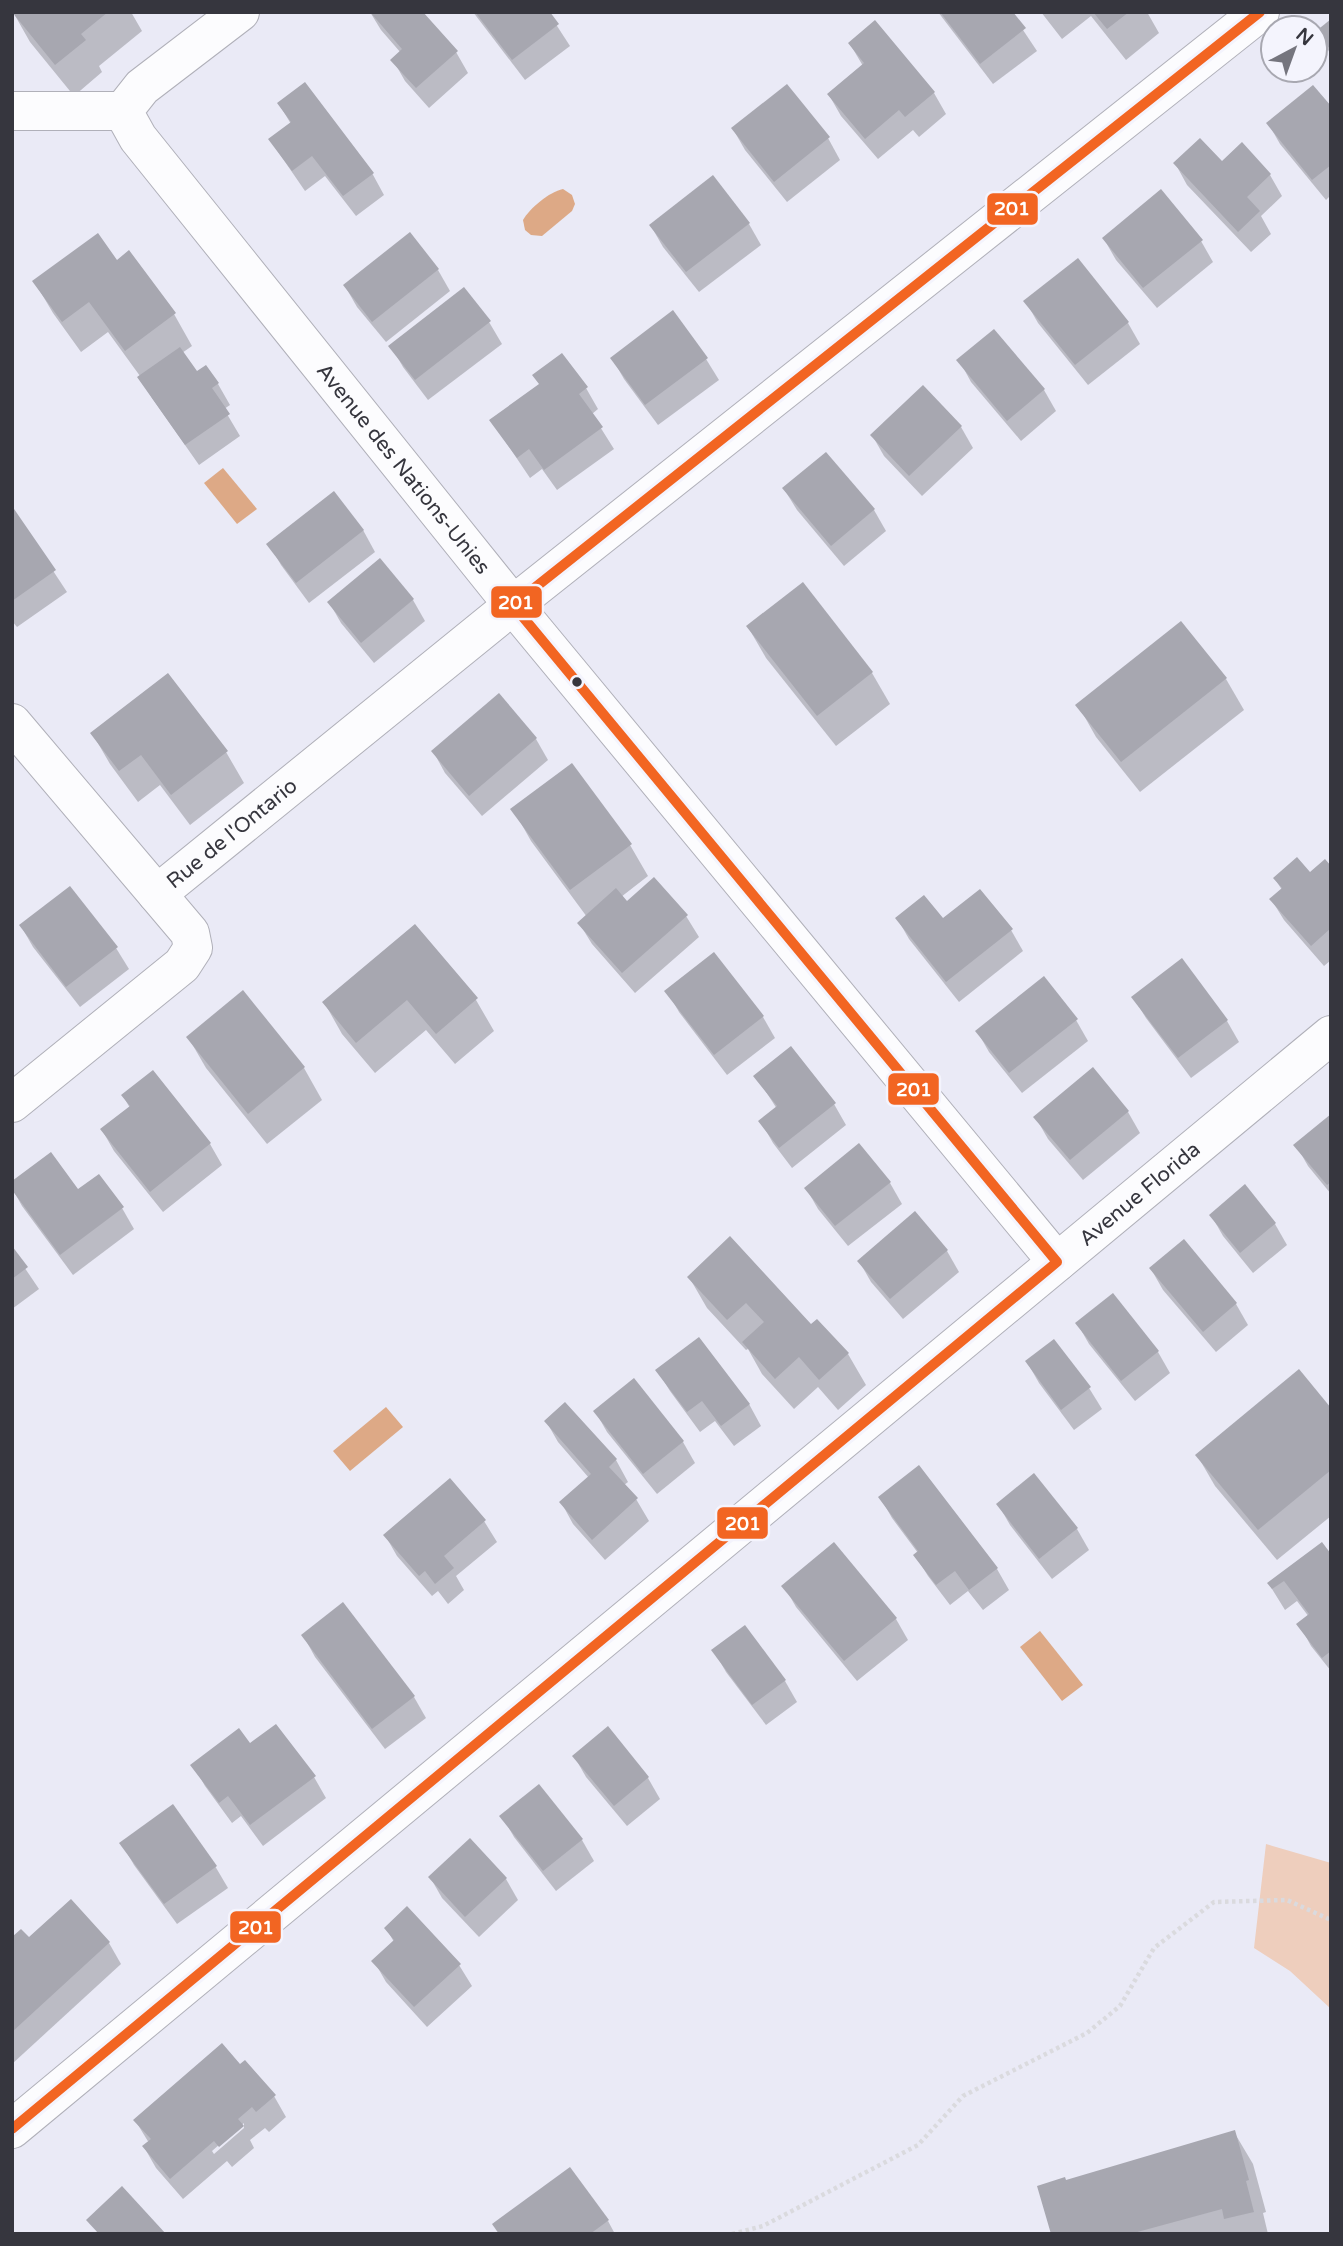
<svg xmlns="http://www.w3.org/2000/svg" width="1343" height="2246" viewBox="0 0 1343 2246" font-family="'Varela Round',sans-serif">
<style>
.green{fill:#eecebd}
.water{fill:#dda986}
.shadow{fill:#0003;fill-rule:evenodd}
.building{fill:#a7a7b0}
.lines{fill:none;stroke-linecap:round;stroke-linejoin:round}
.street-casing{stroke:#b0b0b9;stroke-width:40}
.path{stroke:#dadade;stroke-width:4.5;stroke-dasharray:3.5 3.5;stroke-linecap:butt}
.street{stroke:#fcfcfe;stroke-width:38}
.bus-1-casing{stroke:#f4f4fd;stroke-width:16}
.bus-1{stroke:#f26522;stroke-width:10}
.bus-dot{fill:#36363e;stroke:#f4f4fd;stroke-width:2.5}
.labels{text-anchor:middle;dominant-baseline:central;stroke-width:7;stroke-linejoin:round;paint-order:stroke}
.street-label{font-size:21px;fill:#36363e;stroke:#f4f4fd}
.line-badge{stroke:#f4f4fd;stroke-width:2.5}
.badge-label{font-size:19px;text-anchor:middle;font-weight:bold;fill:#fff}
</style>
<rect width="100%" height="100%" fill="#eaeaf6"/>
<path class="green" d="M1266,1844L1331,1863V2009L1290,1971L1254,1948Z"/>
<g class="water">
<path d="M563,189L572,195L575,204L572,211L542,236L531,235L525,230L523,220C530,208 549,192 563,189Z"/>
<path d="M223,468L257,509L237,524L204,483Z"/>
<path d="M386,1407L403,1427L350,1471L333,1451Z"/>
<path d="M1040,1631L1083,1685L1062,1701L1020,1647Z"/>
</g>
<g class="shadow">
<path d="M13,12H131L142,31L99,66L102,72L74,96L30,42Z"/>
<path d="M370,12L456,52L468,73L429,108L405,81L393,60L401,53L381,30Z"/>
<path d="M473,12H548L570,46L525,80Z"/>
<path d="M938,12H1011L1037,51L993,84Z"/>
<path d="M1041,12H1147L1159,33L1126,60L1091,16L1062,39Z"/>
<path d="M1331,21V55L1318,33Z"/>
<path d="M875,23L934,93L946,114L919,137L913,130L878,159L841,116L829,95L863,66L850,44Z"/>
<path d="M279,104L372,173L384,195L356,216L325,176L305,191L270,140L291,124Z"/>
<path d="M1331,109V195L1326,200L1280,144L1268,123Z"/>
<path d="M733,129L828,138L840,160L787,202L745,150Z"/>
<path d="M1175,163L1270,175L1282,196L1261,216L1271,234L1251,252L1187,185Z"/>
<path d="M749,224L761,245L699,292L663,247L651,226Z"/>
<path d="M1104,239L1201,241L1213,262L1157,308L1116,260Z"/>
<path d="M129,253L174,314L192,346L182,353L197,374L206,367L218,384L230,405L224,409L240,436L199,465L152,398L140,376L108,332L81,352L53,313L34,281L116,263Z"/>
<path d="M438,270L450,291L386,342L357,307L345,286Z"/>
<path d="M464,290L489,322L502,344L428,400L403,367L391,346Z"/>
<path d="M1026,302L1128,323L1140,344L1088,385L1038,323Z"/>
<path d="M612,358L706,359L719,380L658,425L624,379Z"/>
<path d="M959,360L1044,390L1056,411L1021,441L971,382Z"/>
<path d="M586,388L598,409L592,414L614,449L557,490L542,469L530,478L491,420Z"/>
<path d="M961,427L973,448L922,496L884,456L872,435Z"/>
<path d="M784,489L874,510L886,531L844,566L797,510Z"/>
<path d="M13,510L67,592L17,627L12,621Z"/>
<path d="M363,530L375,552L309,603L281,565L269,544Z"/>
<path d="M802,584L872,673L890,704L836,746L766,658L748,627Z"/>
<path d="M413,600L425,621L374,663L341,623L329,602Z"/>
<path d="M1226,679L1244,710L1140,792L1096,737L1078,705Z"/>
<path d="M499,695L536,739L548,760L482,816L445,773L433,751Z"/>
<path d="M92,733L226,752L244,783L190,825L160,785L138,802L110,764Z"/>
<path d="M513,809L630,845L648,876L621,897L627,903L686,916L699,937L635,993L592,944L579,923L587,917L531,841Z"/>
<path d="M1331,868V960L1324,966L1284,920L1271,899L1282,890L1275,879L1310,874Z"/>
<path d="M70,888L116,948L129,969L80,1007L33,947L21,926Z"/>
<path d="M897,918L943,921L1011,930L1023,951L959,1002L909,939Z"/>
<path d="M415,926L476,1000L494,1031L455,1064L426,1030L375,1073L342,1034L324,1002Z"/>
<path d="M1182,961L1227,1021L1239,1042L1191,1078L1146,1018L1133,997Z"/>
<path d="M667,991L763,1017L775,1038L727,1075L679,1012Z"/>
<path d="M243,993L304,1068L322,1100L267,1144L206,1068L188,1037Z"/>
<path d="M1076,1020L1088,1041L1022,1093L989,1052L977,1031Z"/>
<path d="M1093,1070L1128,1112L1140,1133L1083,1180L1048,1139L1036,1118Z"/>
<path d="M152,1072L210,1144L222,1165L163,1212L114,1151L102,1130L130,1108L123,1096Z"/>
<path d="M756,1076L834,1104L846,1125L792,1168L773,1143L761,1122L777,1109Z"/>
<path d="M1331,1116V1194L1308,1166L1296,1145Z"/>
<path d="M890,1183L902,1204L848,1246L818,1209L806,1188Z"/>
<path d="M1245,1187L1275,1224L1287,1245L1253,1273L1223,1236L1211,1215Z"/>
<path d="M12,1188L78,1192L122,1208L134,1229L73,1275L22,1206Z"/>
<path d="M915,1213L947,1251L959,1272L903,1319L871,1282L859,1261Z"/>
<path d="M1183,1242L1236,1304L1248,1325L1216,1352L1163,1290L1151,1269Z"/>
<path d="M12,1249L39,1289L12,1309Z"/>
<path d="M689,1277L811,1326L848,1354L866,1385L838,1410L818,1387L794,1409L762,1374L748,1349L746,1350L707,1308Z"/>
<path d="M1112,1295L1158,1352L1170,1373L1135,1401L1089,1344L1077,1323Z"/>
<path d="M1027,1362L1089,1388L1102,1409L1074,1430L1039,1383Z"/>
<path d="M657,1370L749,1404L761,1426L734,1446L715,1421L700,1432L670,1391Z"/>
<path d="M633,1380L683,1442L695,1463L657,1494L607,1432L595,1411Z"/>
<path d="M1331,1411V1516L1277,1560L1215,1486L1197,1455Z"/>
<path d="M546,1421L616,1460L628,1482L624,1485L636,1499L649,1521L605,1560L573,1524L561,1502L589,1478L558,1442Z"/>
<path d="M919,1468L997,1569L1009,1590L983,1610L968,1591L950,1605L928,1576L915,1555L918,1553L892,1518L880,1497Z"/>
<path d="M998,1504L1077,1529L1089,1550L1052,1579L1010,1525Z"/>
<path d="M484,1521L497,1542L456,1576L464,1590L448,1604L438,1591L432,1596L397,1556L385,1535Z"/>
<path d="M1331,1557V1671L1311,1646L1299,1624L1309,1617L1297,1601L1285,1610L1269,1584Z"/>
<path d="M784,1586L896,1619L908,1640L857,1681L796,1607Z"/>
<path d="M343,1605L414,1697L426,1718L385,1749L315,1657L303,1635Z"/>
<path d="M714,1651L785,1681L797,1702L766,1725L726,1672Z"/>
<path d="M607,1728L648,1778L660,1799L627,1826L586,1777L574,1756Z"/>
<path d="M250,1745L314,1777L326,1798L263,1846L241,1816L232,1823L205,1786L193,1765Z"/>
<path d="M502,1816L582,1840L594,1861L556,1891L514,1837Z"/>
<path d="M122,1844L215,1866L228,1888L177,1924L134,1865Z"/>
<path d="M430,1877L506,1879L518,1900L479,1937L442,1898Z"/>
<path d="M386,1928L459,1965L472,1986L427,2027L386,1982L374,1961L394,1942Z"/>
<path d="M12,1939L109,1943L121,1964L12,2064Z"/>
<path d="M240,2066L274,2096L286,2117L269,2132L265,2128L250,2140L254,2148L232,2167L227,2161L183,2199L156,2168L144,2147L149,2143L135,2120ZM244,2123V2128L214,2154L212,2151Z"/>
<path d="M1234,2132L1253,2164L1266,2212L1263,2213L1268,2234H1052L1066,2182Z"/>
<path d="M608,2221L615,2234H500Z"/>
</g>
<g class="building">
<path d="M12,12H108L81,34L86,40L55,65Z"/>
<path d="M370,12H423L458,51L416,88L390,60L402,49Z"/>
<path d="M475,12H550L559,24L512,60Z"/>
<path d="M940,12H1013L1026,28L980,64Z"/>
<path d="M1093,12H1129L1107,29Z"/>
<path d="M1331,19V50L1315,32Z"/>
<path d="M875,20L935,92L905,117L899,110L865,139L827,94L864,63L848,43Z"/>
<path d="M305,82L374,173L343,196L312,156L292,171L268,139L291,122L277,103Z"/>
<path d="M787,84L830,137L774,182L731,128Z"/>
<path d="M1313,85L1331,106V165L1312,180L1266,123Z"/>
<path d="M1200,138L1222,161L1242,142L1271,174L1247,197L1260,211L1238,232L1173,163Z"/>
<path d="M713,175L750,223L686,272L649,225Z"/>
<path d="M1161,189L1203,240L1143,288L1102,238Z"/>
<path d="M410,232L439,269L372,322L343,285Z"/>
<path d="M98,233L117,260L129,250L176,313L125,351L89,302L62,322L32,281Z"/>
<path d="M1078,258L1129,322L1075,365L1023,301Z"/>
<path d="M464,287L491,321L415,380L388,346Z"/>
<path d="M673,310L708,358L645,405L610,358Z"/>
<path d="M994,329L1045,389L1007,421L956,360Z"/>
<path d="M180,347L197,371L206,365L219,383L212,388L230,414L185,445L137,377Z"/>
<path d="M562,353L588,387L579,394L603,427L544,470L529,449L517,458L489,420L539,384L532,375Z"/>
<path d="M923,385L962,426L909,476L870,435Z"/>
<path d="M826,452L875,509L831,546L782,488Z"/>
<path d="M334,491L364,530L296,583L266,544Z"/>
<path d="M12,506L56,570L12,601Z"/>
<path d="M380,558L414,599L361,643L327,602Z"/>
<path d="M803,582L873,672L817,716L746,626Z"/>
<path d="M1181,621L1227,678L1121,762L1075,705Z"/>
<path d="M168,673L228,751L171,795L141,755L119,771L90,733Z"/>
<path d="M499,693L537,738L469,796L431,751Z"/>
<path d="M572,763L632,844L570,890L510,809Z"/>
<path d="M1297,857L1310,872L1325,859L1331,866V928L1311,946L1269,899L1282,888L1273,878Z"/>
<path d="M654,877L688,915L622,973L577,923L616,888L627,901Z"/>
<path d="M70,886L118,947L66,987L19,925Z"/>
<path d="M980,889L1013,929L946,982L895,918L924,895L943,918Z"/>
<path d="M415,924L478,998L436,1034L407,1000L356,1043L322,1002Z"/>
<path d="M714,952L764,1016L714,1055L664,991Z"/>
<path d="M1182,958L1228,1020L1178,1058L1131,997Z"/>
<path d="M1044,976L1078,1019L1009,1073L975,1031Z"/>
<path d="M243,990L305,1067L248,1114L186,1037Z"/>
<path d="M791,1046L836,1103L779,1148L758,1121L777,1106L753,1076Z"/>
<path d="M1093,1067L1129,1111L1070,1160L1033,1117Z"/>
<path d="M153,1070L211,1143L150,1192L100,1129L130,1106L121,1095Z"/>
<path d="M1331,1114V1182L1327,1185L1293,1145Z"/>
<path d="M859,1143L891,1182L835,1226L804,1188Z"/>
<path d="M51,1152L78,1189L99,1174L124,1207L60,1255L12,1190V1181Z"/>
<path d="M1245,1184L1276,1223L1240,1253L1209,1215Z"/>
<path d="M915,1211L948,1250L890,1299L857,1261Z"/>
<path d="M730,1236L811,1324L817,1319L849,1353L819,1380L799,1357L775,1379L742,1342L764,1322L746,1303L727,1320L687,1277Z"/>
<path d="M1184,1239L1237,1303L1203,1332L1149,1268Z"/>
<path d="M12,1246L28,1267L12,1279Z"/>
<path d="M1113,1293L1159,1351L1121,1381L1075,1323Z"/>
<path d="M699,1337L750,1404L721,1426L702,1401L687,1412L655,1370Z"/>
<path d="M1054,1339L1091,1387L1061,1410L1025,1361Z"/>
<path d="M1299,1369L1331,1408V1470L1258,1530L1195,1455Z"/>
<path d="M634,1378L684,1441L643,1474L593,1411Z"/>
<path d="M565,1402L617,1459L609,1467L638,1498L592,1540L559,1502L591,1474L544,1421Z"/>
<path d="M919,1465L998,1568L969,1590L955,1571L936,1585L913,1555L918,1551L878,1497Z"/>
<path d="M1034,1473L1078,1528L1039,1559L996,1504Z"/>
<path d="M450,1478L486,1520L444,1556L454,1568L435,1584L425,1571L419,1576L383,1535Z"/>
<path d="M834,1542L897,1618L844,1661L781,1586Z"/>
<path d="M1322,1542L1331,1554V1651L1322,1658L1296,1624L1309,1614L1284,1581L1272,1589L1267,1583Z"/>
<path d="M343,1602L415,1696L372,1729L301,1635Z"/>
<path d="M745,1625L786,1680L752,1705L711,1650Z"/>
<path d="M276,1724L316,1776L250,1825L228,1796L219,1803L190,1765L239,1728L250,1743Z"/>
<path d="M608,1726L649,1777L614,1806L572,1756Z"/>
<path d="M539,1784L583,1839L543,1871L499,1816Z"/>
<path d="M173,1804L217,1866L164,1904L119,1843Z"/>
<path d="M470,1838L507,1878L465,1917L428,1877Z"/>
<path d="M71,1899L110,1942L12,2032V1937L21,1929L29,1937Z"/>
<path d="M407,1906L461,1964L414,2007L371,1961L394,1940L384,1928Z"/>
<path d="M222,2043L240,2064L245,2060L276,2095L256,2112L252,2107L238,2119L244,2126L219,2147L214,2141L170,2179L142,2146L151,2139L133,2120Z"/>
<path d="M1235,2130L1249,2180L1246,2181L1254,2212L1224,2219L1222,2209L1130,2234H1051L1037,2186L1065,2177L1066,2180Z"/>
<path d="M570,2167L609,2220L590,2234H499L492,2224Z"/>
<path d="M122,2186L166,2234H99L86,2220Z"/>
</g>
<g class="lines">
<g class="street-casing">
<g id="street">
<path id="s1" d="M240,12L142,87L123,111L138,138L513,605L1057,1262"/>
<path d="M12,111H123"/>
<path d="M12,723L157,894"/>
<path id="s2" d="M12,1103L182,965L193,948L190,933L157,894L513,605L1260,12"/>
<path id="s3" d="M12,2129L1331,1035"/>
</g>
</g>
<path class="path" d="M732,2234L763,2226L918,2145L963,2096L1087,2033L1120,2006L1154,1948L1214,1902L1287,1900L1331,1920"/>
<use href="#street" class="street"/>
<g class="bus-1-casing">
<path id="bus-1" d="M12,2129L1057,1262L513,605L1260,12"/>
</g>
<use href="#bus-1" class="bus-1"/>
</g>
<circle class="bus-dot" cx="577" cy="682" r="6"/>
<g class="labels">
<g class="street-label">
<text stroke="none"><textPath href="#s1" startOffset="609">Avenue des Nations-Unies</textPath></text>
<text stroke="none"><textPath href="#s2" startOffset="402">Rue de l'Ontario</textPath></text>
<text stroke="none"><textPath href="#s3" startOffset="1465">Avenue Florida</textPath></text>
</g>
</g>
<g class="line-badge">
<rect x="986" y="192" width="53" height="34" rx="7" fill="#f26522"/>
<rect x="490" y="585" width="53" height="34" rx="7" fill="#f26522"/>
<rect x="887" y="1072" width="53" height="34" rx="7" fill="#f26522"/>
<rect x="716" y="1506" width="53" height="34" rx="7" fill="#f26522"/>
<rect x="229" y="1910" width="53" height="34" rx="7" fill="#f26522"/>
</g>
<g class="badge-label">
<text x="1012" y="215">201</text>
<text x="516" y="609">201</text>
<text x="914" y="1096">201</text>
<text x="743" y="1530">201</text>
<text x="256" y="1934">201</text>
</g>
<rect width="1343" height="2246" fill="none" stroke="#36363e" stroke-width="28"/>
<g transform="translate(1294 49) rotate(41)"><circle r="33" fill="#f4f4fd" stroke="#a8a8b1" stroke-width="2"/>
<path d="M0-5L12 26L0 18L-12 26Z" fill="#75757e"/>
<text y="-10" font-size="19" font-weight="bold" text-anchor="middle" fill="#36363e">N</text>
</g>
</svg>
